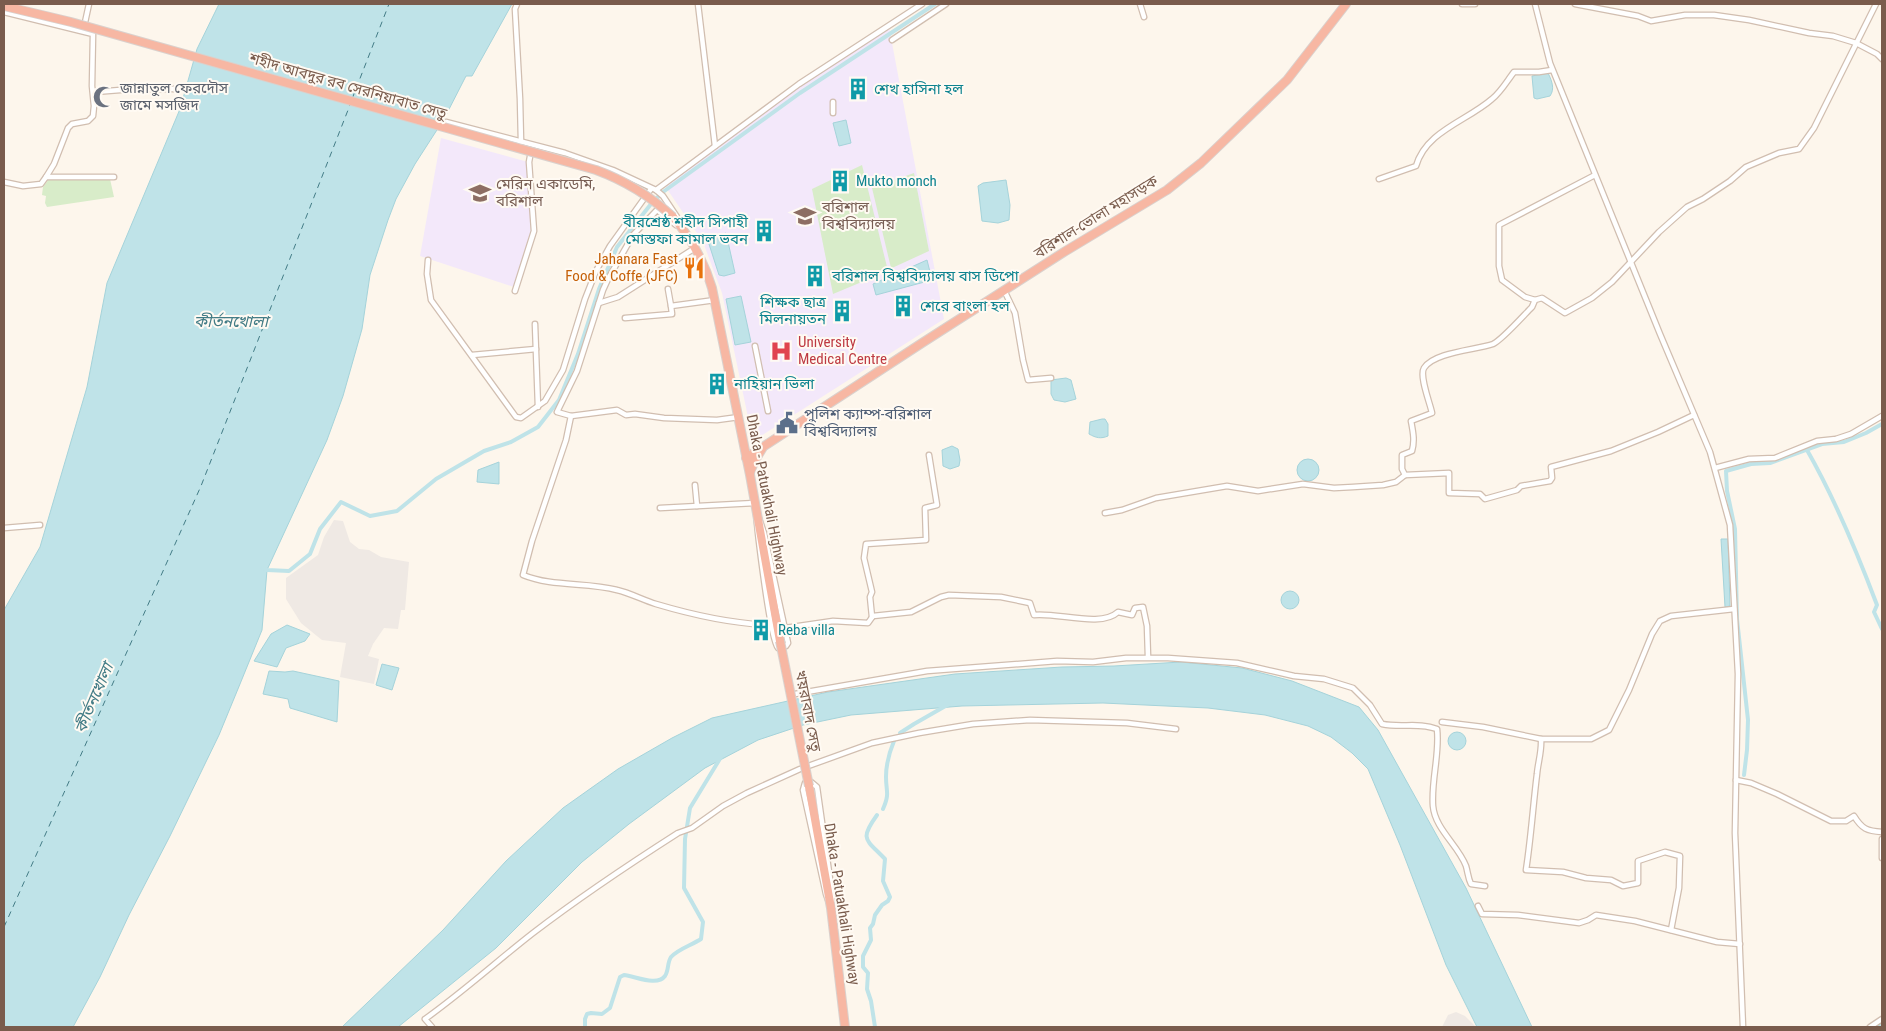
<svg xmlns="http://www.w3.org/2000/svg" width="1886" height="1031" viewBox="0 0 1886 1031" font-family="'Roboto Condensed','Noto Sans Bengali',sans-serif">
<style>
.industrial{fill:#efe9e4}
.education{fill:#f3e8fa}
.green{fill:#d8ecc9}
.water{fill:#bfe3e8;stroke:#a5d3da}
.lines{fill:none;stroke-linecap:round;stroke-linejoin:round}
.canal{stroke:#bfe3e8;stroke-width:4}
.ferry{stroke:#437c86;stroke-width:1;stroke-dasharray:6 5;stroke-linecap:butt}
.street-casing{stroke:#d1beb0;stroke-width:7}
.highway-casing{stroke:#dad1cd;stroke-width:10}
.street{stroke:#fff;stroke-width:4.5}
.highway{stroke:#f7b7a3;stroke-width:8}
.highway-bridge-casing{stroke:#dad1cd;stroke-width:10;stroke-linecap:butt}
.highway-bridge{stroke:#f7b7a3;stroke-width:8}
.labels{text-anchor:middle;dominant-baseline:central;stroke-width:4;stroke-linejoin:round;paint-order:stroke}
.street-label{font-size:15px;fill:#7a5c4d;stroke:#fffaf3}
.worship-label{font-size:15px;fill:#5b616d;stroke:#fffaf3;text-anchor:start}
.culture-label{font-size:15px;fill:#0d838f;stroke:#fffaf3;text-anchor:start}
.education-label{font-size:15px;fill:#785e54;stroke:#fffaf3;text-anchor:start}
.food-label{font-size:15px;fill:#c56008;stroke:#fffaf3;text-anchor:end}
.health-label{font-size:15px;fill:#be3a42;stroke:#fffaf3;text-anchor:start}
.service-label{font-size:15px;fill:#4e5e75;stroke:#fffaf3;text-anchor:start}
.water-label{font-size:16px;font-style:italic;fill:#437c86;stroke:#fffaf3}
</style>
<rect width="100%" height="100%" fill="#fdf6ec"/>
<g class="industrial">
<path d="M334,520L343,521L350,542L359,549L369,550L381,557L409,562L405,610H401L398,629L384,628L373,644L368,656L379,659L374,684L340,677L346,643L322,640L317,636L301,623L286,599V578L318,555L324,537Z"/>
<path d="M1456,1012L1465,1016L1476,1027H1442L1448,1015Z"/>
</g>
<g class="education">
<path d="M889,27L944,319L753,441L722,293L703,242L665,186L767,109Z"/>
<path d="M441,138L528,162L531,233L514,287L420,256Z"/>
</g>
<g class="green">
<path d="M862,165L888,271L833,294L812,189Z"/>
<path d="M914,173L929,251L892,268H891L872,188Z"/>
<path d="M49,179H110L114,197L47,207L45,203L46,196L42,195L43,187Z"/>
</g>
<g class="water">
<path d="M219,4H512L472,76H466L444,119L415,164L396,199L388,220L370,275L362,329L343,396L327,440L267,570L262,630L240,684L219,735L170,836L129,915L100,977L73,1027H4V610L40,547L87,387L107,283L180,109L197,49Z"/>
<path d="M1548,73C1552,81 1555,89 1550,96L1537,99L1534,98L1532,76Z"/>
<path d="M846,120L851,143L839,146L833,123Z"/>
<path d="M1006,180L1010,205L1009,220L998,223L982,221L978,186L983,183Z"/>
<path d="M726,233L735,273L724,276L719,275L708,241Z"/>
<path d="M927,260L932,280L876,295L873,284Z"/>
<path d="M741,296L751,342L735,345L726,299Z"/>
<path d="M1066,378L1071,380L1076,399L1065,402L1054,400L1051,394V380Z"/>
<path d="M1102,419H1105L1108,424V436C1101,439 1096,438 1089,434L1090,422Z"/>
<path d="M952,446L958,449L960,460L959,466L950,469L943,466L942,450Z"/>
<circle cx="1308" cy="470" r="11"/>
<path d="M499,462V484L477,482L478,470Z"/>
<path d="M1721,539H1728L1730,606L1725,607Z"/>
<circle cx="1290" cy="600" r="9"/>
<path d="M287,625L310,634L305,641L286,648L277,667L254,661L271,634Z"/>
<path d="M1181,662L1242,668L1292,681L1359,707L1378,730L1466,888L1532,1027H1477L1446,965L1400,845L1368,769L1352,753L1331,737L1308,726L1265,715L1208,708L1103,703L962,706L851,715L803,725L758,740L705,768L629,824L582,862L496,948L398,1027H342L443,930L506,861L563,808L618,769L672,738L712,718L828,692L955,674L1062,667L1114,666Z"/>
<path d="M382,664L399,668L392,690L376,685Z"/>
<path d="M269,671L285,672L293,671L339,681L337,722L290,708L288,699L263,694Z"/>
<circle cx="1457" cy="741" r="9"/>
</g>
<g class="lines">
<g class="canal">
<path d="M1807,450C1835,499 1857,552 1877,605L1874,612L1882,629"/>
<path d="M263,568L267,570L289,571L310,554L320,529L341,502L370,516L397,511L436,479L484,451L511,442L538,427L559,400L578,354L599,289L617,247L651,204L663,192L800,93L935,4"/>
<path d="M900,733L914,724L949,704"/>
<path d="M1744,775L1747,750L1748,720L1737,619L1735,529L1727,491L1726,471L1751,464L1770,463L1822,444L1844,442L1866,433L1882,424"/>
<path d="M883,809C890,793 886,792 886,777C886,764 889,753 894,741"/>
<path d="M585,1027V1019L587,1014L591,1013L602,1014L610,1008L620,977L624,975C635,976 657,987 665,976C669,970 667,963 671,957C678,949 692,945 701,939L703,922L684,888L685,839L690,808L721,757"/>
<path d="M875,1027L871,1001L867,989L868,973L863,967V956L871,940L870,928L873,924L875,915L882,905L888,901L890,897L883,881L885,859C866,839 859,840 877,815"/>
<path d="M1876,1027L1882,1023"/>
</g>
<g class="ferry">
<path d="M352,99L389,4"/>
<path d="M4,927L201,486L350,105"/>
</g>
<g class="street-casing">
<g id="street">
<path d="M517,4L515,9L520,99L521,142"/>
<path d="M698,4L715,146"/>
<path d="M1140,4L1144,17"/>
<path d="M1462,4H1475"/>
<path d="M1535,4L1550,63L1660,334L1710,452L1730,525L1738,674L1735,833L1743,1027"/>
<path d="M1575,4L1638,16L1651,21L1685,15H1714L1749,20L1809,33L1833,36L1856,43L1877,54L1882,59"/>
<path d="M4,12L93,34L92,86L94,106L93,116L88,121L72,124L68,128L54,164L46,177"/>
<path d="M84,27L89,4"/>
<path d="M892,40L946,4"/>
<path d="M93,90L95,92L133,89H174"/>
<path d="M833,113V102"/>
<path d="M446,122L565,153L613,170L656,190L663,196L677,217"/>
<path d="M1379,179L1416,166C1426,131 1467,121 1492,99C1501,92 1507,81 1514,72H1539L1552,70"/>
<path d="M4,182L23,186L41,184L46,177H114"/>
<path d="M656,190L799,84L922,4"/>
<path d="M676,225L657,210L633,235L608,279L603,290L577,371L557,412L571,416L617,410L626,415L635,414L664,418L717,420L739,417"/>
<path d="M428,260L427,274L431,300L516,417L521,418L545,401L563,370L585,299L596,271L610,246L651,189"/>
<path d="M668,289L671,306"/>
<path d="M1004,290L1015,313L1023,360L1028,380L1051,378"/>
<path d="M515,291L534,231L529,162L531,151"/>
<path d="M1535,300L1525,297L1502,280L1499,266V225L1595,175"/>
<path d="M599,303L618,297L695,248"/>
<path d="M625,318L672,314L671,306L715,300"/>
<path d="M535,324L538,407"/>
<path d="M755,346L768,411"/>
<path d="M472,355L536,349"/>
<path d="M1694,415L1658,432L1611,451L1551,467L1552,478L1550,481L1521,486L1517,490L1485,499L1480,494L1449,493V473L1405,475L1402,469V455L1412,451C1415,440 1413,432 1411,421L1432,413C1430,403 1419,376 1424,368C1434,352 1476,350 1493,344C1502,340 1524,315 1532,307L1535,300L1542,298L1565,313L1592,298L1612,282L1659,232L1687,207L1703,199L1730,181L1746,167L1779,153L1799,149L1814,128L1876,4"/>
<path d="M571,416L566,440L532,541L523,575C552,587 587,582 617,590C630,593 643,600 656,604C693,615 734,624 772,625"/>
<path d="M1715,468L1749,459L1775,458L1817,441L1836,439L1851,434L1882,416"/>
<path d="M695,485L697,506"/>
<path d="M660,508L755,503"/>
<path d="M756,510L764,533L788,643L786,646L778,648C770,639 757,529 756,510Z"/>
<path d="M1105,513L1122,510L1156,498L1227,486L1258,491L1303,484L1334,488L1353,487L1383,485L1396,482L1405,475"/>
<path d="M4,528L40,525"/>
<path d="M872,617L870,597L872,592L864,558L866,544L926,540L925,508L937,505L929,455"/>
<path d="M785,628L833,621L868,623L873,616L911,612L941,597L949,595L1001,597L1030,603L1034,615C1057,612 1101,628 1118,612L1132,615L1135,608L1143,607L1147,626L1148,657"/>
<path d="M795,694L927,671L1057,661L1093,662L1126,658H1168L1237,663L1294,676L1324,679L1353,688L1370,705L1382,724C1401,728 1419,722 1437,729C1440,754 1431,780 1433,806C1435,829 1458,845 1466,866C1468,873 1468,878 1471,884L1485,886"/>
<path d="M1442,722L1483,727L1541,739"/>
<path d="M1736,780L1751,783L1777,794L1831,821H1846L1854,816C1862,829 1867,831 1882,832"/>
<path d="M811,782L817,787L832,893L831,908L826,894L803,790L805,783Z"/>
<path d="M1882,839V858"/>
<path d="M1478,906L1482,914L1518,915L1579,923L1588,920L1596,915L1635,921L1717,942L1740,944"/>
<path d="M1671,930L1679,888L1680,856L1665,852L1638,861V883L1623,886L1611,880L1586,878L1563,872L1526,870C1531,838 1533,806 1537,774C1538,762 1542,751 1541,739H1591L1609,730L1629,690L1652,634L1660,621L1671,616L1734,609"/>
<path d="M432,1027L425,1019C463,992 497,961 533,933C580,897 628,865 678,833L692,828L723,806L747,793L800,769L872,743L919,733L973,724L1030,720L1127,723L1176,729"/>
<path d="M1870,1027L1882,1019"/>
</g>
</g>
<g class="highway-casing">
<g id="highway">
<path d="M673,217C691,238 704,261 712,288L750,475L780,641"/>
<path d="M746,458L922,343L1064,252L1167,190L1201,163L1287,80L1346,4"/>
<path d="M750,473L754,462L762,449"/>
<path d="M809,786L831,908L845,1027"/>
</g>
</g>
<use href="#street" class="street"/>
<use href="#highway" class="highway"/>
<g class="highway-bridge-casing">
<g id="highway-bridge">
<path d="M4,6L71,22L596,170C626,181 649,195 673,217"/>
<path d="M780,641L809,786"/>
</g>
</g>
<use href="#highway-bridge" class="highway-bridge"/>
</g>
<defs>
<g id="building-bare" transform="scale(1.725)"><path d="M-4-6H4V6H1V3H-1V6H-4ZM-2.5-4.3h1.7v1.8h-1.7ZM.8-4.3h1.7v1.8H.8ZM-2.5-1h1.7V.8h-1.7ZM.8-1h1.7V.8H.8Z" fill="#0f9aa8" stroke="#fffaf3" stroke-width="2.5" paint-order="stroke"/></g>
<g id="mosque-bare" transform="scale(1.725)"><path d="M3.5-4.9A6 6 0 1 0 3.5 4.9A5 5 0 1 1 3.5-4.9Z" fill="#6b7280" stroke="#fffaf3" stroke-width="2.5" paint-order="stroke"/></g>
<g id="university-bare" transform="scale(1.725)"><path d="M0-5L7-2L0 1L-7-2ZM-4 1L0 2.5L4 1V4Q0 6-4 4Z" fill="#8d6e63" stroke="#fffaf3" stroke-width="2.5" paint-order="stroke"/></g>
<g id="restaurant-bare" transform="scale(1.725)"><path d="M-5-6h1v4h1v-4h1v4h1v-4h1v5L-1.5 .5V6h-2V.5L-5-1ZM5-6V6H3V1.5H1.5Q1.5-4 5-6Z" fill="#e8710a" stroke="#fffaf3" stroke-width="2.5" paint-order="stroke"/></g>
<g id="hospital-bare" transform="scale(1.725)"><path d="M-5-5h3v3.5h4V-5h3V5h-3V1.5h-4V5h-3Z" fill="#e0444e" stroke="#fffaf3" stroke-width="2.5" paint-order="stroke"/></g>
<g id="civic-bare" transform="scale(1.725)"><path d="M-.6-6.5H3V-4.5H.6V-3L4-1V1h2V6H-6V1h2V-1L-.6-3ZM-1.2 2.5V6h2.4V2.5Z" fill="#5c6f8a" stroke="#fffaf3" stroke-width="2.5" paint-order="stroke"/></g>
</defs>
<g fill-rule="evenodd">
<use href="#building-bare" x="858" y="89"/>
<use href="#mosque-bare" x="104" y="97"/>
<use href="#building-bare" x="840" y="181"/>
<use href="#university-bare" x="480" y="193"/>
<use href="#university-bare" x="805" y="216"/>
<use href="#building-bare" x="764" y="231"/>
<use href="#restaurant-bare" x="694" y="268"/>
<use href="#building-bare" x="815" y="276"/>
<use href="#building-bare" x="903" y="306"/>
<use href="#building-bare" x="842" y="311"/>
<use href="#hospital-bare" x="781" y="351"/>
<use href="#building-bare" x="717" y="384"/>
<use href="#civic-bare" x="787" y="423"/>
<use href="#building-bare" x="761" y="630"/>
</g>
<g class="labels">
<g class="street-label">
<text transform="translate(348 86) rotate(16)">শহীদ আবদুর রব সেরনিয়াবাত সেতু</text>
<text transform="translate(1096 217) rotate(-32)">বরিশাল-ভোলা মহাসড়ক</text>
<text transform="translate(767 495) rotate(79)">Dhaka - Patuakhali Highway</text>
<text transform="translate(808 711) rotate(79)">খয়রাবাদ সেতু</text>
<text transform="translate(842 904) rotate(81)">Dhaka - Patuakhali Highway</text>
</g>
<g class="worship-label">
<text x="120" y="88">জান্নাতুল ফেরদৌস<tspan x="120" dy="17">জামে মসজিদ</tspan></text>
</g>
<g class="culture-label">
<text x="874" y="89">শেখ হাসিনা হল</text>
<text x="856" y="181">Mukto monch</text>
<text x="748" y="222" text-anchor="end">বীরশ্রেষ্ঠ শহীদ সিপাহী<tspan x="748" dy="17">মোস্তফা কামাল ভবন</tspan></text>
<text x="832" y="276">বরিশাল বিশ্ববিদ্যালয় বাস ডিপো</text>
<text x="826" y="302" text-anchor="end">শিক্ষক ছাত্র<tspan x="826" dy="17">মিলনায়তন</tspan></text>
<text x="920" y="306">শেরে বাংলা হল</text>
<text x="734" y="384">নাহিয়ান ভিলা</text>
<text x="778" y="630">Reba villa</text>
</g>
<g class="education-label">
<text x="496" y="184">মেরিন একাডেমি,<tspan x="496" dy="17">বরিশাল</tspan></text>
<text x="822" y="207">বরিশাল<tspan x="822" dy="17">বিশ্ববিদ্যালয়</tspan></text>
</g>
<g class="food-label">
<text x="678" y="259">Jahanara Fast<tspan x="678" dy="17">Food &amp; Coffe (JFC)</tspan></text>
</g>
<g class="health-label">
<text x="798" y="342">University<tspan x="798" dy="17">Medical Centre</tspan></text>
</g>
<g class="service-label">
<text x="804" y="414">পুলিশ ক্যাম্প-বরিশাল<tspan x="804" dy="17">বিশ্ববিদ্যালয়</tspan></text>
</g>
<g class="water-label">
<text x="231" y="321">কীর্তনখোলা</text>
<text transform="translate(94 698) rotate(-67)">কীর্তনখোলা</text>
</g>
</g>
<rect width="1886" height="1031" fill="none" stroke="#7a5c4d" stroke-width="10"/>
</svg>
